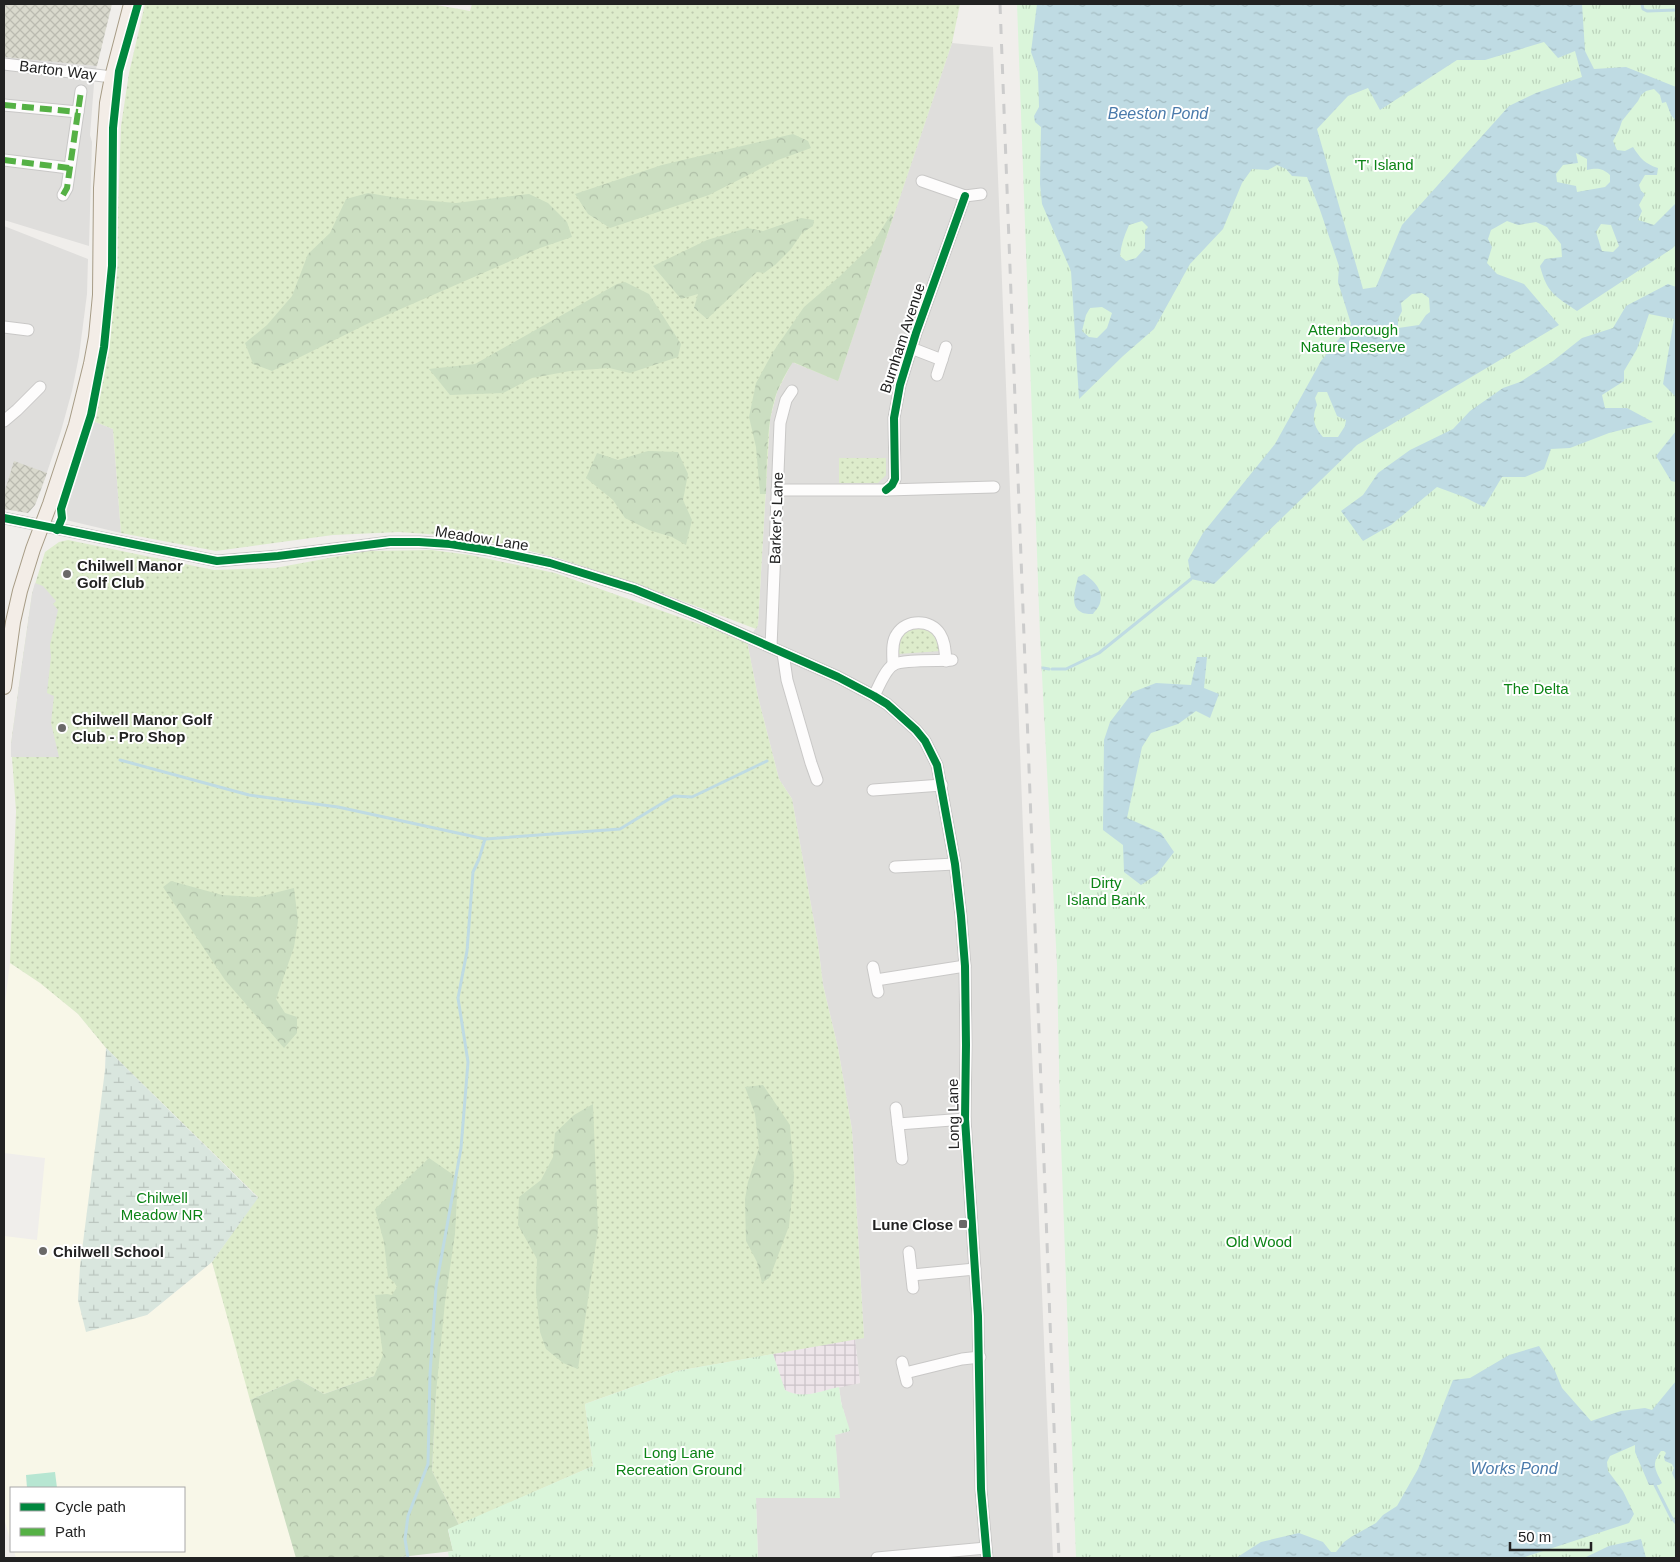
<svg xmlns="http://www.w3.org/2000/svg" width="1680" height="1562" viewBox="0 0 1680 1562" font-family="Arial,sans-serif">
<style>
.residential{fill:#dfdedc}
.industrial{fill:url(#industrial-grid)}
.education{fill:#f8f7e8}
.construction{fill:url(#construction-cross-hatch)}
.grass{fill:url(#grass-dots)}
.forest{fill:url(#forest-crowns)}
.wetland{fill:url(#wetland-marsh)}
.park{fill:url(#park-tufts)}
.pitch{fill:#b7e6d2}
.parking{fill:#e0dfde}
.water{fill:url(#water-ripples);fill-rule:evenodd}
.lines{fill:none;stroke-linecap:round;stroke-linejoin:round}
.stream{stroke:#bfdbe3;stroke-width:3}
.minor-casing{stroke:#c9c8c7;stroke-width:13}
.major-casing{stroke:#a79c86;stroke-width:16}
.minor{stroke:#fdfcfc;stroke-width:11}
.major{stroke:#f3ede7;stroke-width:14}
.rail{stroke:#ccc;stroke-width:3;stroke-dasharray:10 10;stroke-linecap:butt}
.quiet{stroke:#55b145;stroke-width:6;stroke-dasharray:12 6;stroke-linecap:butt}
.cycleway-casing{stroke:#fff;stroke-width:11}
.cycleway{stroke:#00873e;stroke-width:8}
.poi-dot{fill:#6a6968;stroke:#fff;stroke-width:2}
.labels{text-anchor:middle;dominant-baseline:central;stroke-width:4;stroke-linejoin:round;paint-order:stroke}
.street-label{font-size:15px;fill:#222;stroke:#fff}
.park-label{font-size:15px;fill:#0c8416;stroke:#fff}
.poi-label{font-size:15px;font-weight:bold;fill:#222;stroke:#fff;text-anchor:start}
.water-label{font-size:16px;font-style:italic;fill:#4a7aab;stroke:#fff}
</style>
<defs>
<pattern id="industrial-grid" width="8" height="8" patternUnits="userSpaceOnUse" patternTransform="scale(1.25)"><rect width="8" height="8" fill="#ede4e9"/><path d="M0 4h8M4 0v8" fill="none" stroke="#cbc3c8"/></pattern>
<pattern id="construction-cross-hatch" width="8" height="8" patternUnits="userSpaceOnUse" patternTransform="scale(1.25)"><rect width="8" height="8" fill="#d9d9cd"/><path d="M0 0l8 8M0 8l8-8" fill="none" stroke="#babab0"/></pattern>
<pattern id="grass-dots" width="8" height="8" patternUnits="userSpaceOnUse" patternTransform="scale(1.25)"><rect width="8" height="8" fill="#ddeccb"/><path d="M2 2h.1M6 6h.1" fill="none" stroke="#bdcaae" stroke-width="1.8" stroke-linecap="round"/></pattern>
<pattern id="forest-crowns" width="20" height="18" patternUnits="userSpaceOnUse" patternTransform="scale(1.25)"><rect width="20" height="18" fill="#cbdec1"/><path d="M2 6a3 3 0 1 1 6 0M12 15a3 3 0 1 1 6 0" fill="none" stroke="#aebea6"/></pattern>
<pattern id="wetland-marsh" width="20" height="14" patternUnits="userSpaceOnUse" patternTransform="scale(1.25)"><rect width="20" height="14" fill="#d9e6de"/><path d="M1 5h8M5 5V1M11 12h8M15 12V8" fill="none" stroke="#bac5be"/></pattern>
<pattern id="park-tufts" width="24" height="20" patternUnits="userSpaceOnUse" patternTransform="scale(1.25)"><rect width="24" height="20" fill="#daf5da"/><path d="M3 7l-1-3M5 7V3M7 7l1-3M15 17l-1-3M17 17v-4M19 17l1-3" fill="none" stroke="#bbd2bb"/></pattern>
<pattern id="water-ripples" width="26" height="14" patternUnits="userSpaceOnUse" patternTransform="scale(1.25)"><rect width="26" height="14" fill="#bfdbe3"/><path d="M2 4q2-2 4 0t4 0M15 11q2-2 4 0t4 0" fill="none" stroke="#a4bcc2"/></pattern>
</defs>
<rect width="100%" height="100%" fill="#f0eeeb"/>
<g class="residential">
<path d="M952,43L993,47L1026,907L1053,1558H758L756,1498L839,1497L835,1435L849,1431L841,1401L839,1387L860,1383L855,1339L864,1338L852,1130L838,1048L823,985L818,944L792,799L779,779L758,697L747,641L758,625L770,419L777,392L792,362L838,380Z"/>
<path d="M4,57L97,66L93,75L94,84L90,135L92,142L89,246L4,220Z"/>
<path d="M4,226L88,259L87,294L79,356L72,391L61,431L41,490L35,505L28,513L4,509Z"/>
<path d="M93,421L113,429L121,533L66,520L64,511Z"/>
</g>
<path class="industrial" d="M855,1339L860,1383L806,1395L790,1393L785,1390L773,1354Z"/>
<path class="education" d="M10,963L41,983L78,1014L106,1048L105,1070L147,1315L212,1262L296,1558H16L14,1551H184V1488H11V1543L4,1518V1236L37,1240L45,1158L4,1153V1011Z"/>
<g class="construction">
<path d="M4,4H112L97,66L4,57Z"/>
<path d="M14,461L47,473L35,505L28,513L4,509V494Z"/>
</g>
<g class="grass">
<path d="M145,4H431L470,11L472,4H960L952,43L838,381L792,362L777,392L770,419L758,625L756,629L664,594L561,559L511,546L456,536L399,532L333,535L216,551L121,533L113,429L93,421L109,345L116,268L121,126L129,73Z"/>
<path d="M839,458H886V475L878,483H839Z"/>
<path d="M68,540L214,570L275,568L367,551L432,550L470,555L555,573L747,641L758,697L779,779L792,799L818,944L823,985L838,1048L852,1130L864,1338L677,1371L585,1404L593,1466L459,1525L432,1471L436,1393L374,1376L324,1394L298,1379L250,1400L212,1262L258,1197L106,1048L78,1014L40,983L10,963L16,811L11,744L21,671L32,594L45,552L59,542Z"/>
<path d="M916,628H926L936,635L941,651L898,654L897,641L908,630Z"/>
</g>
<g class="forest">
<path d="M793,134L808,141L811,148L778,160L709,195L610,228L588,214L575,194L662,165Z"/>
<path d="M368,193L398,198L456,203L529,194L548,203L567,222L572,237L540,248L371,322L272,371L253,364L245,343L267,325L292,296L308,254L330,233L346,199Z"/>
<path d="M891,214L893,217L838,381L793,362C785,374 778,387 774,401C766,430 767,463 766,494H760L756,447L749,417L756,383L773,352L804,307L839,277L872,245Z"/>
<path d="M801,218L814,220L813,226L802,233L791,249L775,265L764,273L757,272L707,319L694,308L698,294L681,299L653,266L707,240L747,228L763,231Z"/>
<path d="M625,282L649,294L681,344L678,357L630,373L609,368L570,371L532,378L503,393L450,395L429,369L475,364L617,284Z"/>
<path d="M648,451L678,452L688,474L683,500L692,520L686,545L672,537L649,530L625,518L613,500L586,478L597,453L618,460Z"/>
<path d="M171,881L222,895L258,897L294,888L298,921L294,947L276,999L285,1013L297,1017V1033L284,1048L225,980L163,887Z"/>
<path d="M763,1085L790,1125L794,1177L789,1226L770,1277L762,1283L757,1262L746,1241L745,1199L748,1182L759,1148L755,1114L745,1087Z"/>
<path d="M593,1104L598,1230L578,1369L563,1363L546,1349L540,1332L536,1292L537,1259L518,1225L519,1197L541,1180L553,1157L555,1133L574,1115Z"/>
<path d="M429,1158L458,1178L455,1234L445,1302L436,1393L432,1471L459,1525L448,1530L453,1551L392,1558H296L250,1400L298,1379L324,1394L374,1376L383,1355L375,1295L387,1294L392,1295L397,1287L394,1282L388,1277L384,1242L375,1209Z"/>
</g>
<path class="wetland" d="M106,1048L258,1198L212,1262L147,1315L86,1332L78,1300L80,1266L105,1070Z"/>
<g class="park">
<path d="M1017,4H1676V1558H1076L1060,1115L1057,965L1040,636Z"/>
<path d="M773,1354L785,1390C802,1400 821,1391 839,1387L841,1402L850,1431L835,1435L840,1498H756L758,1558H449L448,1552L453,1551L448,1529L593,1466L585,1404L677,1371Z"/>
</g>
<path class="pitch" d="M55,1472L57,1488H27L26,1475Z"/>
<path class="parking" d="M35,583L43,586L56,601L53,604L58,610L50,645L51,657L47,693L54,696L51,723L59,757H11V744L21,671L32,594Z"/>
<g class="water">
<path d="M1037,4H1582L1585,51L1594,69L1626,67L1676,87V121L1671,115L1666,102L1662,103L1660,95L1654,89L1646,91L1641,95L1638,101L1622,121L1619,130L1613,141L1617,150L1625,151L1633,147C1640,158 1645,164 1658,168L1657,175H1645L1639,185L1641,191L1645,194L1639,205L1642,211L1638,220L1654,225L1676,203V244L1673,248L1577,311C1555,296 1547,293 1540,266L1545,259L1562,257L1561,244L1547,227L1536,222L1518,225L1507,221L1491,230L1488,239L1492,247L1487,263L1497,274L1524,284L1559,325L1357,445L1214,584L1191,579L1188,560L1203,533L1275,444L1321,361L1351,324L1338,282L1339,266L1320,210L1307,177L1292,176L1286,169L1277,165L1268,170L1252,169L1242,183L1223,229L1190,264L1154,329L1123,356L1079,399L1071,271L1042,204L1040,184L1041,127L1035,122L1034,116L1039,107L1038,72L1031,52ZM1544,42L1558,58L1575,51L1582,77L1536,93L1509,106L1402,225L1376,287L1363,289L1317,129L1348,96L1368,88L1380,110L1457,60H1485ZM1576,153L1587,159V170C1597,168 1602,168 1610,175V182L1605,187L1577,192L1576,186L1557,182L1556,174L1563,165L1578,163ZM1142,221L1148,227L1145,232V248L1136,258L1126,261L1120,256C1121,245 1124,236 1129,225ZM1601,224L1611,225L1619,246L1613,252L1602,251L1596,232ZM1422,293L1429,298L1430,312L1426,315L1419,325L1398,328V319L1402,311L1401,303L1412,294ZM1102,307L1112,313L1107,328L1097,338L1089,337L1082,331L1086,315L1090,308ZM1318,392H1327L1337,416L1346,420L1345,426L1338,437H1323C1314,427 1311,418 1317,405L1315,398Z"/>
<path d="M1668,284L1676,287V397L1663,384L1674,319L1649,314L1637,349L1624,371V381L1602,395L1605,408H1627L1653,422L1609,433L1570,448L1551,449L1544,469L1525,477H1502L1484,507L1464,497L1437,487L1391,525L1363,541L1341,511L1363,495L1378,473L1410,450L1453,429L1470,411L1503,388L1520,382L1553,361L1582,338L1613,328L1626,306Z"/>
<path d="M1676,431V482L1671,481L1656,456Z"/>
<path d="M1084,574C1094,580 1104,591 1100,603C1099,607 1095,611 1093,614C1090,614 1084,614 1081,612C1069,606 1076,587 1078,577Z"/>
<path d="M1197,657H1207L1204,688L1219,694L1210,718L1196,711L1178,724L1151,733L1142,747L1127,818L1161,833L1174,852L1157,874L1141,885L1124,872L1123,845L1103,830L1104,740L1110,722L1133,692L1156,683L1191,685Z"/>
<path d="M1539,1346L1555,1371L1562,1388L1591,1421L1621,1411L1645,1408L1652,1410L1676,1381V1482L1672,1473L1674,1468L1672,1464L1665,1461L1664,1457L1666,1453L1664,1451H1661C1651,1464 1655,1469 1662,1483L1659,1485H1649L1635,1452V1445L1610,1456L1607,1462L1608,1471L1623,1491L1634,1514L1629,1523L1522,1558H1236L1261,1542L1299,1533L1323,1542L1331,1552H1336L1344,1542L1351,1537L1376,1523L1383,1515L1397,1506L1418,1469L1453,1380L1470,1378L1509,1355Z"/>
<path d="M1641,1539L1646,1558H1584L1609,1546Z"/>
</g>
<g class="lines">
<g class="stream">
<path d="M1642,4L1643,9L1647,11L1676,10"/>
<path d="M1043,668L1049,669"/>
<path d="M1052,669H1066L1099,653L1191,579"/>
<path d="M120,760L249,795L338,807L485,839L620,829L674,796L692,797L767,761"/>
<path d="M1655,1485L1671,1517L1676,1523"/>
<path d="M408,1558L405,1539L408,1516L428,1464L430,1374L436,1287L461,1148L468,1062L458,998L467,951L473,872L479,859L485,839"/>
</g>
<g class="minor-casing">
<g id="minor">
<path d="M4,64L112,77"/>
<path d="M4,105L78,112"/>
<path d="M4,160L69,168"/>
<path d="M922,181L965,196L981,194"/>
<path d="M63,195L67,188L81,91"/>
<path d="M4,327L28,330"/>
<path d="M911,348L942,360"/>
<path d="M937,375L946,347"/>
<path d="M4,421L17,410L40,387"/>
<path d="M777,490H886L994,487"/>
<path d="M886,490L892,485L895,479L894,418L900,385L916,333L965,196"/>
<path d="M4,518L217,561L278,556L390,542H419L450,544L489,550L550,563L634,589L698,615L838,677L874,696L887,704L916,730L925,741L937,765L955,864L961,916L965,966L966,1045L965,1119L978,1316L981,1489L987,1558"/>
<path d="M771,647L780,423L786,400L792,391"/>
<path d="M783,653L787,680L811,763L817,780"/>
<path d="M893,665C893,655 891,642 897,634C906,619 931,619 940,634C945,642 945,651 946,661"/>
<path d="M874,696C878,688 885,670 893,665C901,659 940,661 952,660"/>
<path d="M873,790L942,785"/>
<path d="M895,867L955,864"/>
<path d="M873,967L878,992"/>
<path d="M876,980L965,966"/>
<path d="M896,1108L902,1159"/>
<path d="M898,1124L965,1119"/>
<path d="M909,1252L913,1288"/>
<path d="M912,1275L975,1269"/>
<path d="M902,1362L907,1382"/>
<path d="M905,1373L962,1359L980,1357"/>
<path d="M877,1558L986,1548"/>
</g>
</g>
<g class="major-casing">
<path id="major" d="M4,687L13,622L20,591L33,549L50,504L76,425L91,364L96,337L100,295L101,188L107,103L112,77L131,4"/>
</g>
<use href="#minor" class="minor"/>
<use href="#major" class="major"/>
<path class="rail" d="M1000,4L1059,1558"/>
<g class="quiet">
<path d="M4,105L78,112"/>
<path d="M4,160L69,168"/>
<path d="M63,195L67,188L81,91"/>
</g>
<g class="cycleway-casing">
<g id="cycleway">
<path d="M886,490L892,485L895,479L894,418L900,385L916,333L965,196"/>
<path d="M4,518L217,561L278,556L390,542H419L450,544L489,550L550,563L634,589L698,615L838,677L874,696L887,704L916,730L925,741L937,765L955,864L961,916L965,966L966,1045L965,1119L978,1316L981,1489L987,1558"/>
<path d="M57,530L62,518L61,509L91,415L104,347L112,266L113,128L119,71L138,4"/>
</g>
</g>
<use href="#cycleway" class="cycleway"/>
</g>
<g class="poi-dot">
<circle cx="67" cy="574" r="5"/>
<circle cx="62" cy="728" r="5"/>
<rect x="958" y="1219" width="10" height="10" rx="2.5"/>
<circle cx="43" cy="1251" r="5"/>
</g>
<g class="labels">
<g class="street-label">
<text transform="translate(58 70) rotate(7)">Barton Way</text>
<text transform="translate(902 338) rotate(-72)">Burnham Avenue</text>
<text transform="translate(776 518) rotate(-88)">Barker's Lane</text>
<text transform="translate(482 538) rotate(9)">Meadow Lane</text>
<text transform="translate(953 1114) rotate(-91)">Long Lane</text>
</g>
<g class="park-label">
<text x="1384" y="164">'T' Island</text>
<text x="1353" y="329">Attenborough<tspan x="1353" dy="17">Nature Reserve</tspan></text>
<text x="1536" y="688">The Delta</text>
<text x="1106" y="882">Dirty<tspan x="1106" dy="17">Island Bank</tspan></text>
<text x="162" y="1197">Chilwell<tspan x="162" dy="17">Meadow NR</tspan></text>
<text x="1259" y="1241">Old Wood</text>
<text x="679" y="1452">Long Lane<tspan x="679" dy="17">Recreation Ground</tspan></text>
</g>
<g class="poi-label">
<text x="77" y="565">Chilwell Manor<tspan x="77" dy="17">Golf Club</tspan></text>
<text x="72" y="719">Chilwell Manor Golf<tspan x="72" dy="17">Club - Pro Shop</tspan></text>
<text x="953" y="1224" text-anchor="end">Lune Close</text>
<text x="53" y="1251">Chilwell School</text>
</g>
<g class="water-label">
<text x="1158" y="113">Beeston Pond</text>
<text x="1514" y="1468">Works Pond</text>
</g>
</g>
<rect width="1680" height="1562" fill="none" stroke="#222222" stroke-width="10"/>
<rect x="10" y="1487" width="175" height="65" fill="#ffffff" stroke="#a7a7a7"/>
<rect x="20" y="1503" width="25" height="8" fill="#00873e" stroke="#a7a7a7"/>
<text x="55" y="1512" font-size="15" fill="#222222">Cycle path</text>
<rect x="20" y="1528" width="25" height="8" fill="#55b145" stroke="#a7a7a7"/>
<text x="55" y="1537" font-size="15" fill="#222222">Path</text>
<path d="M1510 1542v8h81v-8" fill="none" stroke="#222222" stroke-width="2.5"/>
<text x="1518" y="1542" font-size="15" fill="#222222" stroke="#ffffff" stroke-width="4" paint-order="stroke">50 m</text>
</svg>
